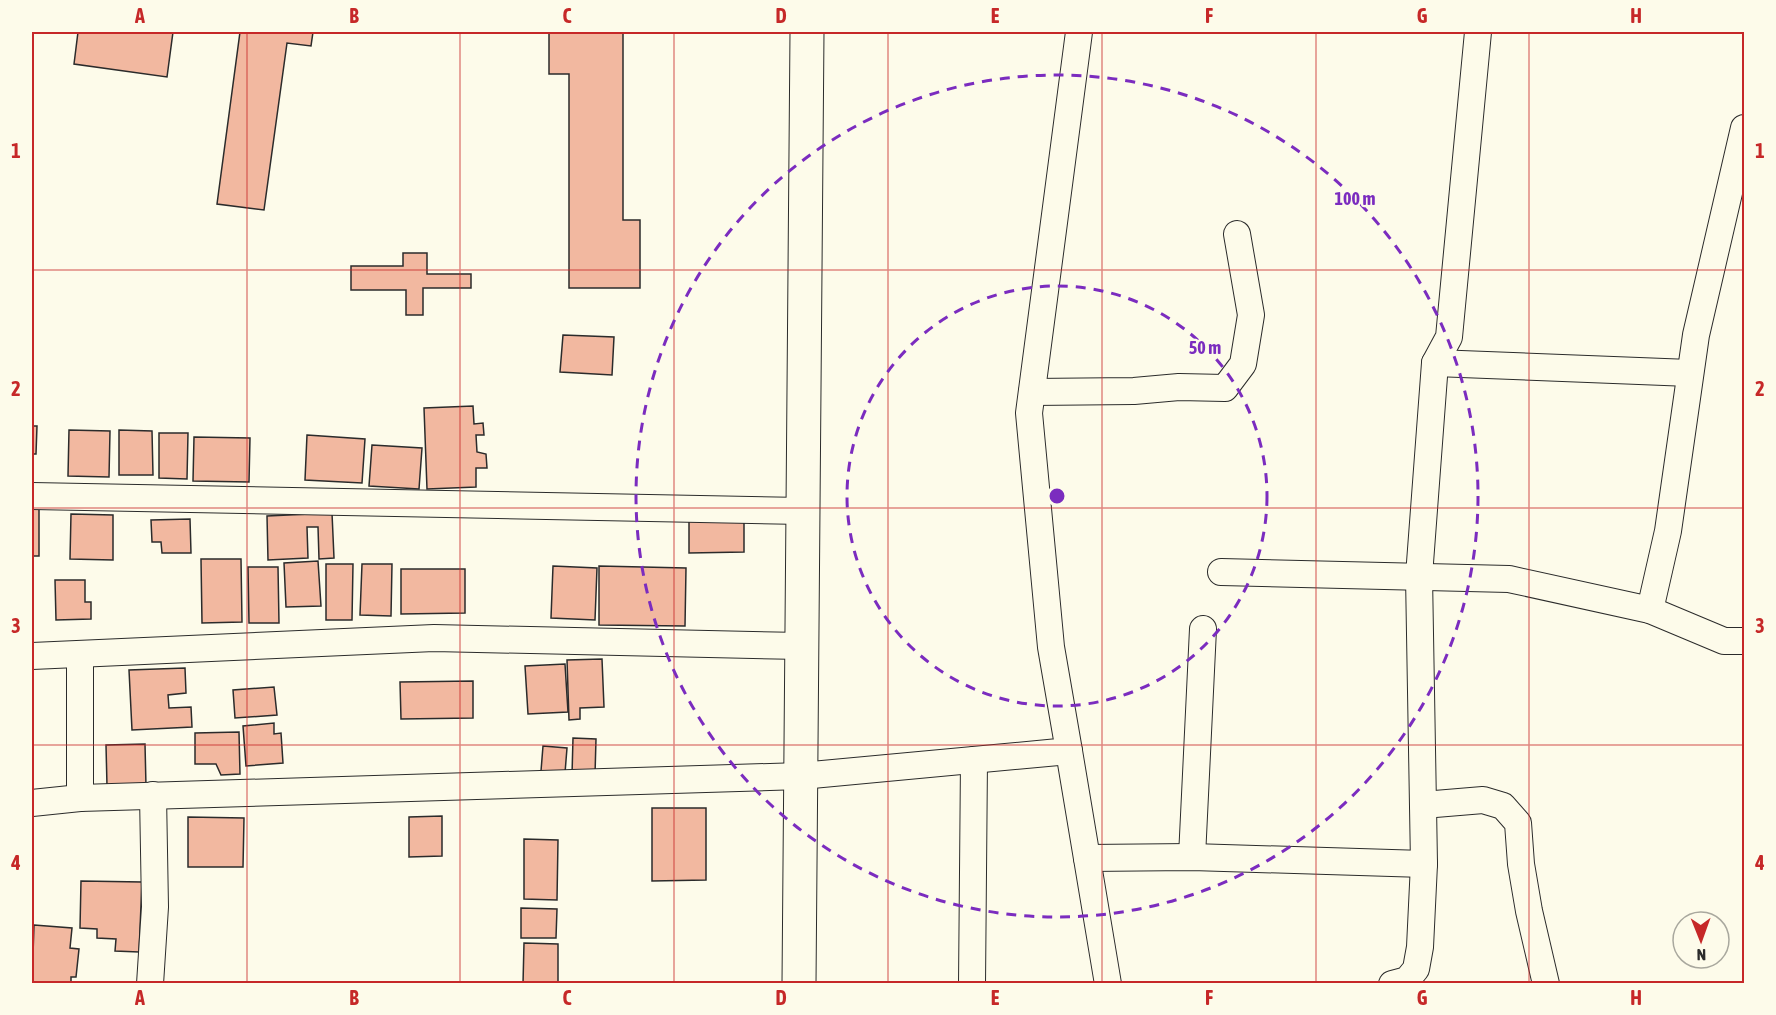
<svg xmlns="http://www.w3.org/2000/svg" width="1776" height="1015" viewBox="0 0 1776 1015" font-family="'Asap Condensed',sans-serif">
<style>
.building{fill:#f2b8a0;stroke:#2b2b2b;stroke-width:1.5}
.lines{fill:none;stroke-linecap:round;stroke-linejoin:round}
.street-casing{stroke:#2b2b2b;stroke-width:28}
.highway-casing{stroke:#2b2b2b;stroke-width:35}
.street{stroke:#fdfbea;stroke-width:26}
.highway{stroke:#fdfbea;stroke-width:33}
.grid{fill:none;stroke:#c62828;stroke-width:1.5;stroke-opacity:0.55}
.ring{fill:none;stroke:#7b2cbf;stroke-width:3;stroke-dasharray:10 8}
.centre{fill:#7b2cbf;stroke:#fdfbea;stroke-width:3}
.ring-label{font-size:18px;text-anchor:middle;font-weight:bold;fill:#7b2cbf;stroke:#fdfbea;stroke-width:4.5;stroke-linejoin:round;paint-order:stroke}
.neatline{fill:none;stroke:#c62828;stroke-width:2}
.grid-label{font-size:20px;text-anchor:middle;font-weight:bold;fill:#c62828}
</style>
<rect width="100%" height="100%" fill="#fdfbea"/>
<g class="building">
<path d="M78,32H173L167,77L74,64Z"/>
<path d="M240,32H313L311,46L287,43L264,210L217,204Z"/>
<path d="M549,32H623V220H640V288H569V74H549Z"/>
<path d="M403,253H427V274H471V288H423V315H406V290H351V266H403Z"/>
<path d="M563,335L614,337L612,375L560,372Z"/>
<path d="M473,406L474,424L483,423L484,435H476L477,452L486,454L487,468H476V487L427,489L424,408Z"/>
<path d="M32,426H37L36,454H32Z"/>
<path d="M69,430L110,431L109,477L68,476Z"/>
<path d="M119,430L152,431L153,475H119Z"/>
<path d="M159,433H188L187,479L159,478Z"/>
<path d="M307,435L365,439L362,483L305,480Z"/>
<path d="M194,437L250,438L249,482L193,481Z"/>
<path d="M372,445L422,448L419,489L369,486Z"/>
<rect x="32" y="508" width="7" height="48"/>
<path d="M332,513L334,558L319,559L318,527H307L308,558L268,560L267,516Z"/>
<path d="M71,514L113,515V560L70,559Z"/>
<path d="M744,517V552L689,553V518Z"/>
<path d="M190,519L191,553H162L161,542H152L151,520Z"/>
<path d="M201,559H241L242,622L202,623Z"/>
<path d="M318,561L321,606L286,607L284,563Z"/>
<path d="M326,564H353L352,620H326Z"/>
<path d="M362,564H392L391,616L360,615Z"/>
<path d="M553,566L597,568L595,620L551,618Z"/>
<path d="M599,566L686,568L685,626L599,625Z"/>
<path d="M248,567H278L279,623H249Z"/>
<path d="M401,569H465V613L401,614Z"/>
<path d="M55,580H85V602H91V619L56,620Z"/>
<path d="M602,659L604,707L580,708V719L569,720L567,660Z"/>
<path d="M565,664L568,712L528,714L525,666Z"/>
<path d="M185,668L186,693L168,695L169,708L191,707L192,727L132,730L129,670Z"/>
<path d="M473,681V718L401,719L400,682Z"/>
<path d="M274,687L277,715L235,718L233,690Z"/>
<path d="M274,723V734L281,733L283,763L246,766L243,726Z"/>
<path d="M239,732L240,774L221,775L216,764H195V733Z"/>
<path d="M573,738L596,739L595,775H572Z"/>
<path d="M145,744L146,786H107L106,745Z"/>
<path d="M543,746L567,748L565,773L541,771Z"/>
<path d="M652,808H706V880L652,881Z"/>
<path d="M442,816V856L409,857V817Z"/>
<path d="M188,817L244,818L243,867H188Z"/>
<path d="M524,839L558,840L557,900L524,899Z"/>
<path d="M81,881L142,882L139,952L115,951L116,939L97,938V929L80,928Z"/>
<path d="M521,908L557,909L556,938H521Z"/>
<path d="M34,925L72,928L70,948L79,949L76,977H71V984H32Z"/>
<path d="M524,943L558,944V984H523Z"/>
</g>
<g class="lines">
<g class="street-casing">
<g id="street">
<path d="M1435,363L1690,373"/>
<path d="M1032,392L1134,391L1179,387L1225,388L1243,364L1251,315L1237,234"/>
<path d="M32,496L803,511"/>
<path d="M1221,572L1509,579L1650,610L1724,641H1744"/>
<path d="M1650,610L1668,531L1696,335L1744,128"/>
<path d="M32,656L434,638L802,646"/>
<path d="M1069,751L1108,984"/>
<path d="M80,798V654"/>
<path d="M32,803L80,798L801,776L1069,751L1051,647L1029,413L1079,32"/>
<path d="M1423,805L1483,800L1503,806L1518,823L1521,864L1529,911L1546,984"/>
<path d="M1192,857L1203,629"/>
<path d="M1087,858L1192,857L1424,864"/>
<path d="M150,984L155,907L153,795"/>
<path d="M972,984L974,760"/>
<path d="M1392,984L1407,980L1416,969L1420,947L1424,864L1419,576L1435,363L1449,337L1478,32"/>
</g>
</g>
<g class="highway-casing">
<path id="highway" d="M799,984L807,32"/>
</g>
<use href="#street" class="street"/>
<use href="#highway" class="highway"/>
</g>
<path class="grid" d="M247,32V984M460,32V984M674,32V984M888,32V984M1102,32V984M1316,32V984M1529,32V984M32,270H1744M32,508H1744M32,745H1744"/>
<g class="ring">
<circle cx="1057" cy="496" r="210"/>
<circle cx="1057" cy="496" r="421"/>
</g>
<circle cx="1057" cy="496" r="9" class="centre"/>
<g class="ring-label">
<text x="1355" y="205">100 m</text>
<text x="1205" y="354">50 m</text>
</g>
<rect width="1776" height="1015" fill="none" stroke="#fdfbea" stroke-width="66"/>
<g transform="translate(1701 940) rotate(179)"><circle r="28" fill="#fdfbea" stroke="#a9a89e" stroke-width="1.5"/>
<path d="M0-4.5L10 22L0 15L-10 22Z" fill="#c62828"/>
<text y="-9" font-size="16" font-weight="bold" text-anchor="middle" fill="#2b2b2b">N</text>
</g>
<rect x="33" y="33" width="1710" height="949" class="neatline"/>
<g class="grid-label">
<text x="140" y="23">A</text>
<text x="354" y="23">B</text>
<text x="567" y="23">C</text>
<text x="781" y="23">D</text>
<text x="995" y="23">E</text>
<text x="1209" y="23">F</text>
<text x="1422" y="23">G</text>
<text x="1636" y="23">H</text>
<text x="16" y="158">1</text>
<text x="1760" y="158">1</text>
<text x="16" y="396">2</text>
<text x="1760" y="396">2</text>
<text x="16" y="633">3</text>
<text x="1760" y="633">3</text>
<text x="16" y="870">4</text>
<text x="1760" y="870">4</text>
<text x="140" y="1005">A</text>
<text x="354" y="1005">B</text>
<text x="567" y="1005">C</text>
<text x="781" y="1005">D</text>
<text x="995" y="1005">E</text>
<text x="1209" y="1005">F</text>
<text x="1422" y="1005">G</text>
<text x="1636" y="1005">H</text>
</g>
</svg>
